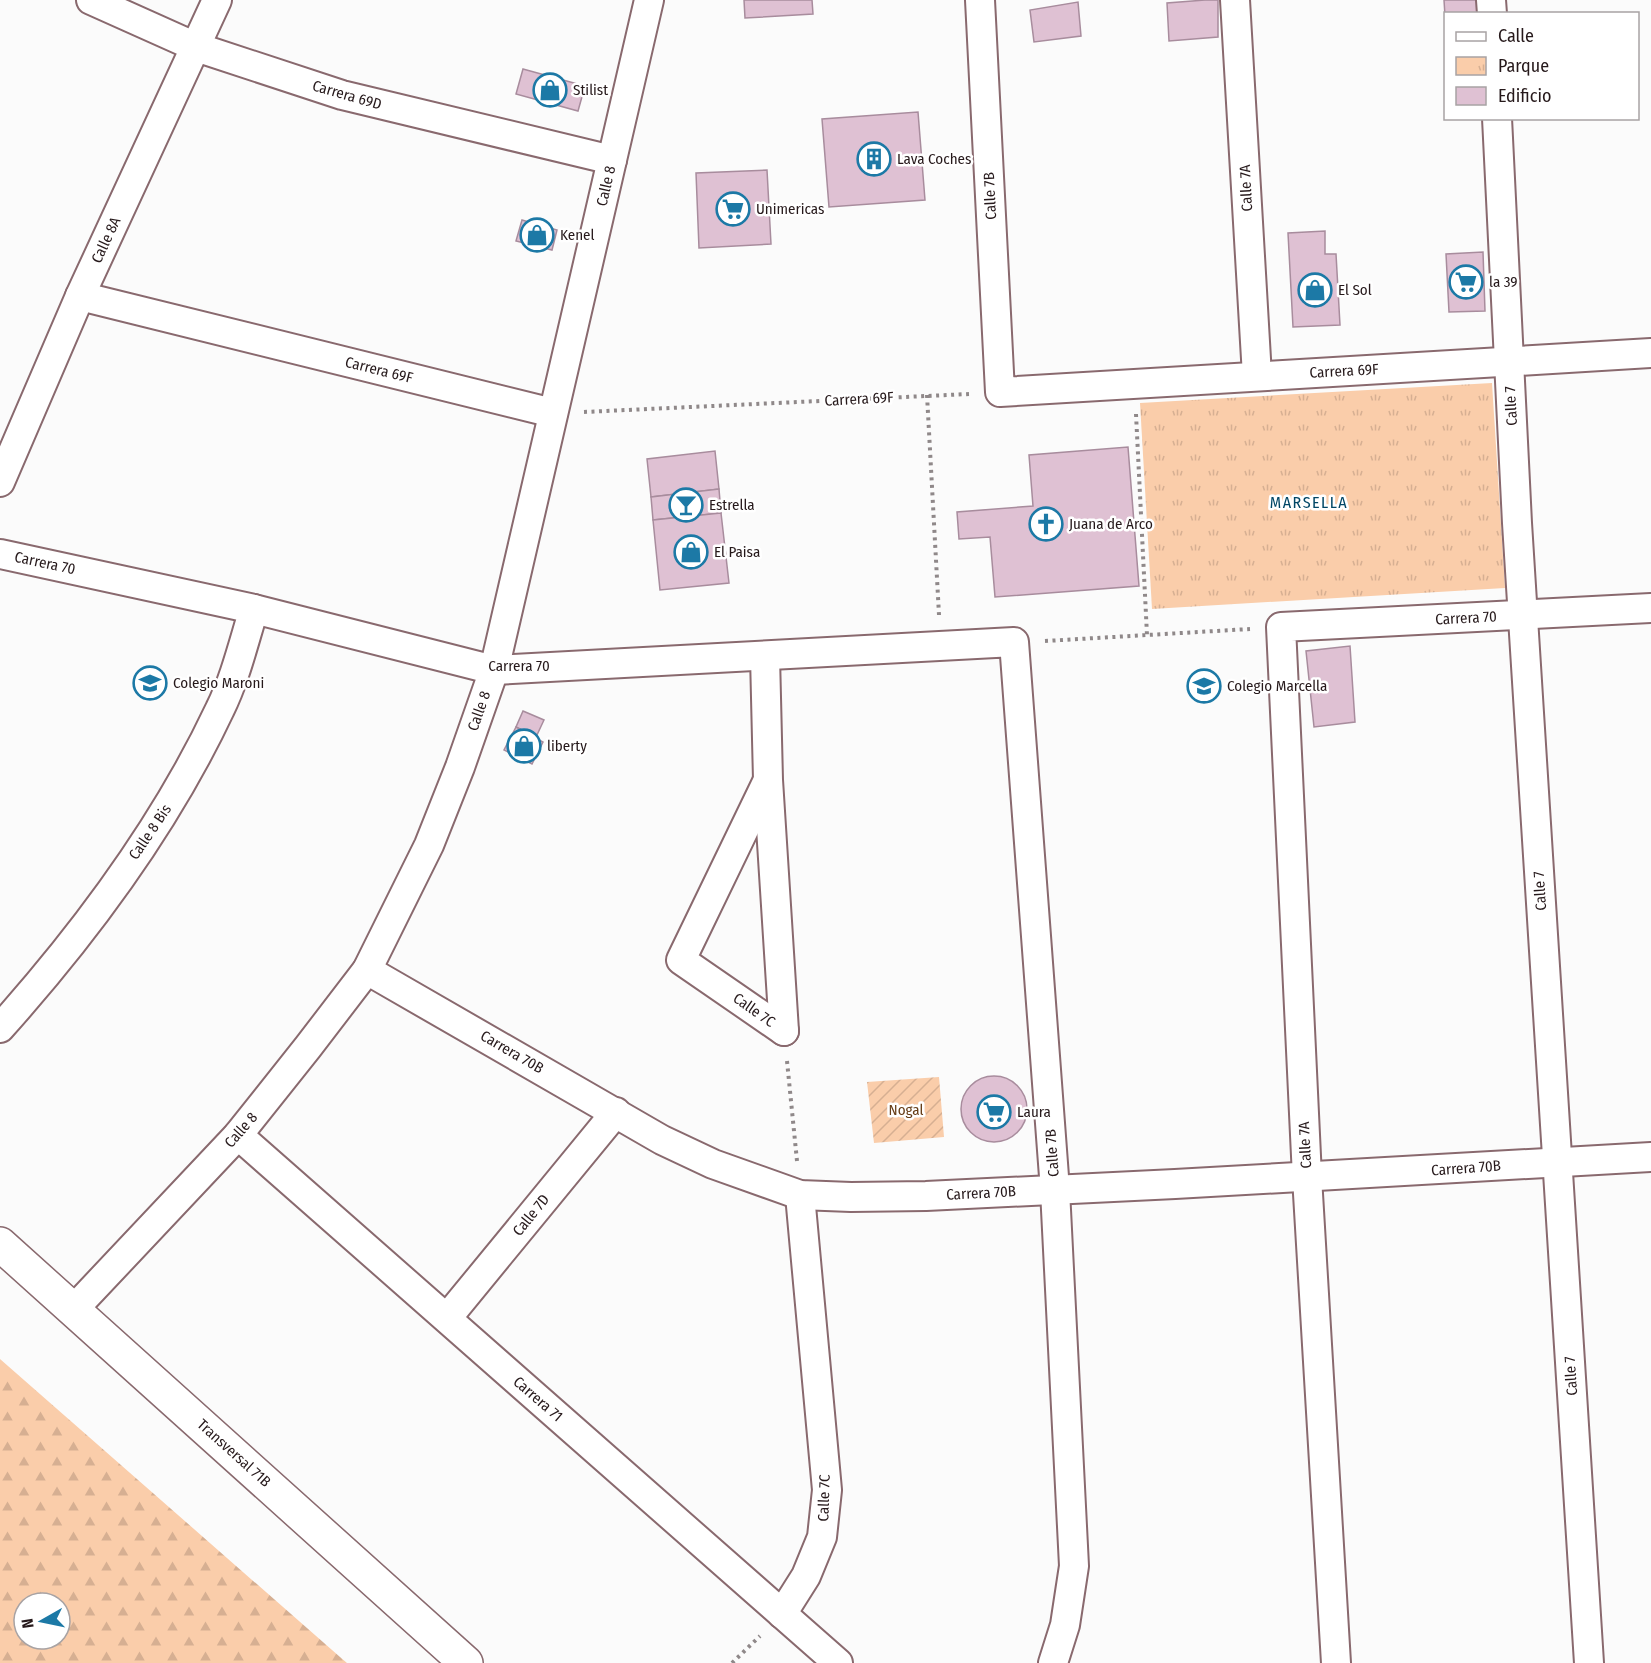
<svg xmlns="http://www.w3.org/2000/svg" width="1651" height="1663" viewBox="0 0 1651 1663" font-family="'Fira Sans Condensed',sans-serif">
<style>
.forest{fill:url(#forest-firs);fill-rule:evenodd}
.park{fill:url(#park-tufts)}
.garden{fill:url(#garden-furrows)}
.building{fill:#dfc1d3;stroke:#a88c9d;stroke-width:1.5}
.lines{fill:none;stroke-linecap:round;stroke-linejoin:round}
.street-casing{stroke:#89696e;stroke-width:32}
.secondary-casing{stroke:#89696e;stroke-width:36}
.path{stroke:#8f8889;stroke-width:4;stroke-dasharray:3 4.5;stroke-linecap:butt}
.street{stroke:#fff;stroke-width:28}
.secondary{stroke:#fff;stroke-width:33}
.labels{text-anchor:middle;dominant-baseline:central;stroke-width:5;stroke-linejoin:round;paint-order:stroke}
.poi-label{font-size:15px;fill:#26191b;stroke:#fff;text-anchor:start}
.street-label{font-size:15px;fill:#26191b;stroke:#fff}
.park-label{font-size:15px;fill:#663d17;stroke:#fff}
.neighbourhood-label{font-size:16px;letter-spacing:1.5px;fill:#014665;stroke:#fff}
</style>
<defs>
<pattern id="forest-firs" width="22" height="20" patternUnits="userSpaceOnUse" patternTransform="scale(1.5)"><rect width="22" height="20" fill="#facdaa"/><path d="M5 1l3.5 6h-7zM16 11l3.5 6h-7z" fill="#d6af92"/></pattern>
<pattern id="park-tufts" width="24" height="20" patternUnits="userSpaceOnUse" patternTransform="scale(1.5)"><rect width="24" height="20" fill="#facdaa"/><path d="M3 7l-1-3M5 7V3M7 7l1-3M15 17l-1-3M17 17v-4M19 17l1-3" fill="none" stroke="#d6af92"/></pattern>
<pattern id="garden-furrows" width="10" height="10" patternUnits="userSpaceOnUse" patternTransform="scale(1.5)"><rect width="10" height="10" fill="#facdaa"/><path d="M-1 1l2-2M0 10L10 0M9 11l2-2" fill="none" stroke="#d6af92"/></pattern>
</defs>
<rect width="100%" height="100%" fill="#fbfbfb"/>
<path class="forest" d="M0,1359L340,1657L347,1663H0ZM24,1603H60V1639H24Z"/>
<path class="park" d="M1492,383L1505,588L1152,609L1140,403Z"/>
<path class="garden" d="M939,1077L944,1137L874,1143L867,1082Z"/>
<g class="building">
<path d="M744,0H812L813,14L745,18Z"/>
<path d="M1205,0H1218V37L1169,41L1167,3Z"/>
<path d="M1444,0H1478L1479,14H1446L1445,16Z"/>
<path d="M1078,2L1081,36L1034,42L1030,10Z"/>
<path d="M523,69L585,86L578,111L516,94Z"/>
<path d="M918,112L925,200L829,207L822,119Z"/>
<path d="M767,170L771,244L699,248L696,173Z"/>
<path d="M522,220L557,230L552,250L516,241Z"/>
<path d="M1325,231V254H1336L1340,325L1293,327L1288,233Z"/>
<path d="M1483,252L1485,311L1449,312L1446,254Z"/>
<path d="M1128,447L1139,586L995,597L990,537L959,539L957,512L1033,506L1029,455Z"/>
<path d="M715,451L719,489L651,497L647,459Z"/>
<path d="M719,489L721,513L653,520L651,497Z"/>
<path d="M721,513L729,583L660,590L653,520Z"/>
<path d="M1350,646L1355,722L1314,727L1306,651Z"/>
<path d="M523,711L544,720L536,737L516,727Z"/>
<path d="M516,727L543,742L532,764L504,750Z"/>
<circle cx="994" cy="1109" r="33"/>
</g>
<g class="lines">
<g class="street-casing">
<g id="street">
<path d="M91,0L196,47L342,95L612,160"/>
<path d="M980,0L1000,392L1651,353"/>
<path d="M1235,0L1257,376"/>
<path d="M1491,0L1492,14"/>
<path d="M1497,118L1517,523L1589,1663"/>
<path d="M80,296L553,413"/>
<path d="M0,482L80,296L217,0"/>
<path d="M0,554L254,609L494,670L1014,642L1055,1190L1074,1566L1065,1625L1053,1663"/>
<path d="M765,656L768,780L784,1031"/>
<path d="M767,782L681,960L784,1031"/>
<path d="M367,970L662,1140L713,1164L800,1195L851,1197L926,1196L1175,1184L1651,1157"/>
<path d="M0,1028C86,932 165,826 220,709C235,679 244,641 254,609"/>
<path d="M238,1135L838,1663"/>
<path d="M74,1309L238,1135L308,1047L367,970L429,845L460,767L494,670L649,0"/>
<path d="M447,1318L616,1112"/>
<path d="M782,1614L806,1576L822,1537L827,1490L800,1195"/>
<path d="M1336,1663L1307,1177L1281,627L1651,608"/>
</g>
</g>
<g class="secondary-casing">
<path id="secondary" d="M0,1244L466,1663"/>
</g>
<g class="path">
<path d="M927,395L939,615"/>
<path d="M584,412L969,394"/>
<path d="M1136,414L1147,635"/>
<path d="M1045,641L1250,629"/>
<path d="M787,1061L797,1161"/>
<path d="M732,1663L760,1636"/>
</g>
<use href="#street" class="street"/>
<use href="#secondary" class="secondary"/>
</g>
<defs>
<g id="shop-ring" transform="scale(1.725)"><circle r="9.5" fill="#fff" stroke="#1c79a6" stroke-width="1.5"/><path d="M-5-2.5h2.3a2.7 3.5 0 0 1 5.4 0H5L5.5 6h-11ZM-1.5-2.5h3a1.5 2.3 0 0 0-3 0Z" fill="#1c79a6"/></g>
<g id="building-ring" transform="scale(1.725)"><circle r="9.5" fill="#fff" stroke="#1c79a6" stroke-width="1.5"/><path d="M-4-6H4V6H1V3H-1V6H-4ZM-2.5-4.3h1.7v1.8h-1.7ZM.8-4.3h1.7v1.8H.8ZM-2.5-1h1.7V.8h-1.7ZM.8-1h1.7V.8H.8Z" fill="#1c79a6"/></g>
<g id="supermarket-ring" transform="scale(1.725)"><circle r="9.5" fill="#fff" stroke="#1c79a6" stroke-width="1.5"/><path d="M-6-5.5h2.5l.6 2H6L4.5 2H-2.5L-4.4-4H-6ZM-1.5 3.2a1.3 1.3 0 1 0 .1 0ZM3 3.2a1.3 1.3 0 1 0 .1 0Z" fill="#1c79a6"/></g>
<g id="bar-ring" transform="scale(1.725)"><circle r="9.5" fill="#fff" stroke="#1c79a6" stroke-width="1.5"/><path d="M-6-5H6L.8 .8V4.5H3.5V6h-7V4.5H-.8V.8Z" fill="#1c79a6"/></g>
<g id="church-ring" transform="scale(1.725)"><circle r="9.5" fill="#fff" stroke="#1c79a6" stroke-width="1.5"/><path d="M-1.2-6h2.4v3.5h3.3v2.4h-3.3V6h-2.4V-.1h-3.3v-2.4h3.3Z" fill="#1c79a6"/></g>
<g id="school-ring" transform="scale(1.725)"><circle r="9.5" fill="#fff" stroke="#1c79a6" stroke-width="1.5"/><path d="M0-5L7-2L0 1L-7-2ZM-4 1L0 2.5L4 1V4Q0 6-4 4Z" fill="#1c79a6"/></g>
</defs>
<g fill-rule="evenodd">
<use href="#shop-ring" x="550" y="90"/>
<use href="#building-ring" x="874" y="159"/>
<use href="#supermarket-ring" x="733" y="209"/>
<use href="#shop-ring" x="537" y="235"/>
<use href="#supermarket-ring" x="1466" y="282"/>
<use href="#shop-ring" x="1315" y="290"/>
<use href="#bar-ring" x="686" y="505"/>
<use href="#church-ring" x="1046" y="524"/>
<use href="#shop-ring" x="691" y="552"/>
<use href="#school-ring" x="150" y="683"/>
<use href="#school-ring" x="1204" y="686"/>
<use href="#shop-ring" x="524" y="746"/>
<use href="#supermarket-ring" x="994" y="1112"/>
</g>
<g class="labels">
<g class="poi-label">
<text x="573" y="90">Stilist</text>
<text x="897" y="159">Lava Coches</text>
<text x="756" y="209">Unimericas</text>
<text x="560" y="235">Kenel</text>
<text x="1489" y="282">la 39</text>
<text x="1338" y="290">El Sol</text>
<text x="709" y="505">Estrella</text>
<text x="1069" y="524">Juana de Arco</text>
<text x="714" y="552">El Paisa</text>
<text x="173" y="683">Colegio Maroni</text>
<text x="1227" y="686">Colegio Marcella</text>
<text x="547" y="746">liberty</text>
<text x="1017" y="1112">Laura</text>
</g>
<g class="street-label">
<text transform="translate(347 95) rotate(16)">Carrera 69D</text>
<text transform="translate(606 186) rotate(-77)">Calle 8</text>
<text transform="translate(1246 188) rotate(-93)">Calle 7A</text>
<text transform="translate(990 196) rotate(-93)">Calle 7B</text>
<text transform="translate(106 240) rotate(-65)">Calle 8A</text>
<text transform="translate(379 370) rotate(14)">Carrera 69F</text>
<text transform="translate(1344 371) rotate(-3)">Carrera 69F</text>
<text transform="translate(859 399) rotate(-3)">Carrera 69F</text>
<text transform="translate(1511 406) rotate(-93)">Calle 7</text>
<text transform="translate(45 563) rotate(12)">Carrera 70</text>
<text transform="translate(1466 618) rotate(-3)">Carrera 70</text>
<text x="519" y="666">Carrera 70</text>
<text transform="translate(479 711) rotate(-71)">Calle 8</text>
<text transform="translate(150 832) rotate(-56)">Calle 8 Bis</text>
<text transform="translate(1540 891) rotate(-94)">Calle 7</text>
<text transform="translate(754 1010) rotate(35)">Calle 7C</text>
<text transform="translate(512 1052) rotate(30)">Carrera 70B</text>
<text transform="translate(241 1130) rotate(-49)">Calle 8</text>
<text transform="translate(1305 1145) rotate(-93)">Calle 7A</text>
<text transform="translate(1052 1153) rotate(-94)">Calle 7B</text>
<text transform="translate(1466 1168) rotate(-4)">Carrera 70B</text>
<text transform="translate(981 1193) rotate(-3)">Carrera 70B</text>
<text transform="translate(531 1215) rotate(-51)">Calle 7D</text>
<text transform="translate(1571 1376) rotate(-94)">Calle 7</text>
<text transform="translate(538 1399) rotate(41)">Carrera 71</text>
<text transform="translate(234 1453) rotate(42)">Transversal 71B</text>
<text transform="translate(824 1498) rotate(-88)">Calle 7C</text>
</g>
<g class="park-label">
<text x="906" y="1110">Nogal</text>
</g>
<g class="neighbourhood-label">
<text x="1309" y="502">MARSELLA</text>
</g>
</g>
<rect x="1444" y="12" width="195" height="108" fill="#ffffff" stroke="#a8a3a4" stroke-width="1.5"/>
<rect x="1456" y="32" width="30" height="9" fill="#ffffff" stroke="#a8a3a4" stroke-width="1.5"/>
<text x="1498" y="42" font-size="18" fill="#26191b">Calle</text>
<rect x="1456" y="57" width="30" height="18" fill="url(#park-tufts)" stroke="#a8a3a4" stroke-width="1.5"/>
<text x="1498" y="72" font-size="18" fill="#26191b">Parque</text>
<rect x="1456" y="87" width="30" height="18" fill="#dfc1d3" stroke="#a8a3a4" stroke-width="1.5"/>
<text x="1498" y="102" font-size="18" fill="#26191b">Edificio</text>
<g transform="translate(42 1621) rotate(261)"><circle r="28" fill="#ffffff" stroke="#a8a3a4" stroke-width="1.5"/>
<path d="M0-4.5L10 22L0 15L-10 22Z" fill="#1c79a6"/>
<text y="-9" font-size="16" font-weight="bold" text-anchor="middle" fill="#26191b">N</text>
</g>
</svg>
